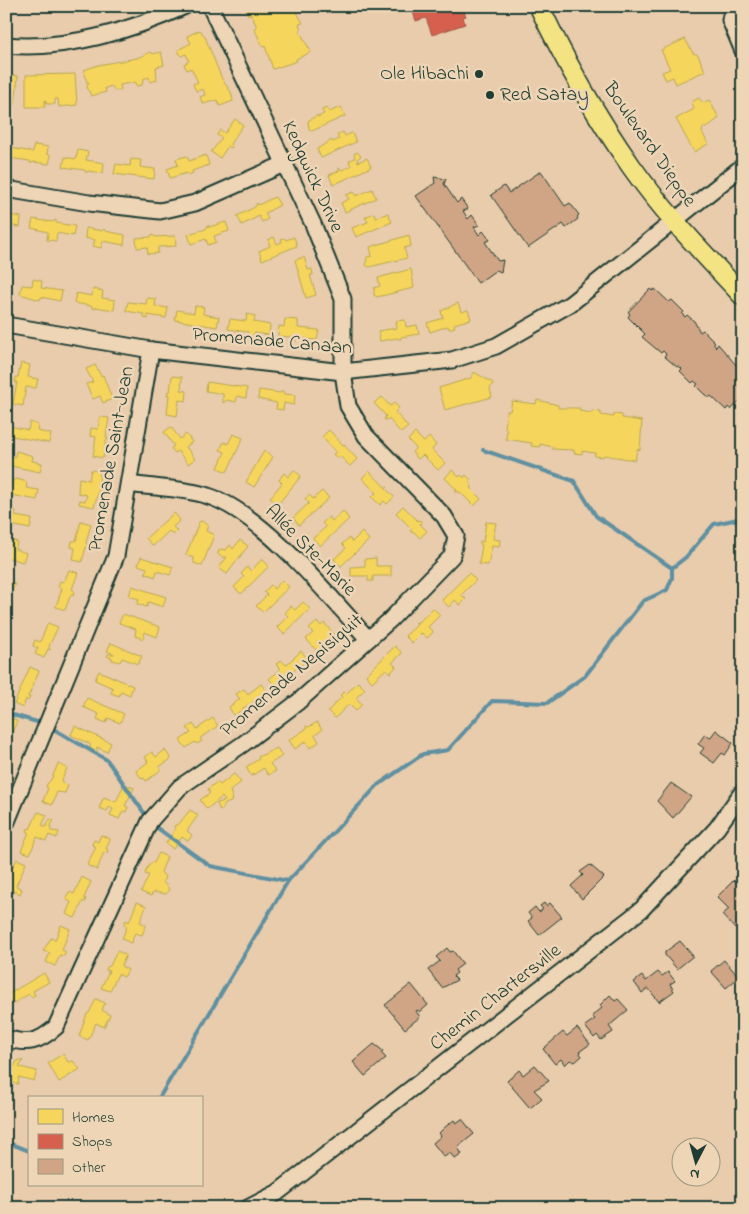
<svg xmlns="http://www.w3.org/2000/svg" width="749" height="1214" viewBox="0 0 749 1214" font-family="'Indie Flower',sans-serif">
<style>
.homes{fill:#f6d55c;stroke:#b6a750}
.shops{fill:#d6604d;stroke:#9f5646}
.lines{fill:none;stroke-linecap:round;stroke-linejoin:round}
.stream{stroke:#5f90a1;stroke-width:4}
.building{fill:#d0a586;stroke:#1f3d34}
.minor-casing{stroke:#1f3d34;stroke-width:19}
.major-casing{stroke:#1f3d34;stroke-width:22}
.minor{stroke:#edd5b5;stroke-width:15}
.major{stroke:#f4e382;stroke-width:19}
.poi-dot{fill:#1f3d34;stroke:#edd5b5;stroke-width:2}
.labels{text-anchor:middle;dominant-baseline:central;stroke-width:5;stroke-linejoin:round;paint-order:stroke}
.poi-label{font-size:20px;fill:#1f3d34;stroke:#edd5b5;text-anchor:end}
.street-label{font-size:20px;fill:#1f3d34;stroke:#edd5b5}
</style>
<rect width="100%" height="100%" fill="#e9ccac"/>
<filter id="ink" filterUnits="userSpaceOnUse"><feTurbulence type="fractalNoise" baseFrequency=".02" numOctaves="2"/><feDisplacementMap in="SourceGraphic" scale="10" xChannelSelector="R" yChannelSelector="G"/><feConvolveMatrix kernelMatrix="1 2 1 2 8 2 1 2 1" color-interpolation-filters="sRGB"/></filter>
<g filter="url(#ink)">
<g class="homes">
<path d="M244,6H287L290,11L295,9L303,23L299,24L301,29L299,30L311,52L296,59L297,61L273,69L265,46L263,47L254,28L257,27L251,14L248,15Z"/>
<path d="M200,30L205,37L222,79L231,92L233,101L220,106L217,100L203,104L200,97L205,95L203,89L196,91L193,84L198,82L191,68L187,70L184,64L189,61L186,54L181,56L178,50L191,43L187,36Z"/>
<path d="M685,39L693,53L698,55L705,71L676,84L673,77L666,80L662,72L670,69L661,50Z"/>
<path d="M151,52L153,54L161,52L164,65L156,67L157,80L150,82L149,77L143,79L142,85L136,86L135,82L120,85L121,90L115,91L112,86L105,88L106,92L91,96L87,87L89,82L87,83L84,70L98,65L137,58Z"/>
<path d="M6,69H9V75L18,76L15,105H12V109L6,108Z"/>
<path d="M75,74L77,105L59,107L58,99H55V104H47L45,100V107H26V75Z"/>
<path d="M699,98L703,103L709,100L719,118L706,128L703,127L702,132L708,144L694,152L676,119L694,109L692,102Z"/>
<path d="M341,107L345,116L312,131L309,129L308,121L318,115V117L324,114L322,110L327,108L329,112Z"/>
<path d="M235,119L243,125L230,144L232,146L231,148L228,146L220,158L211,152L222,138L217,135L220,130L225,133Z"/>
<path d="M343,132L345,136L352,133L356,142L321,158L317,149L332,140L333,142L339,139L337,135Z"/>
<path d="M34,145L48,147L47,154L51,155L49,164L33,162L31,164L30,161L9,158L11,148L33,152Z"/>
<path d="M78,150L88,152L86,160L104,163L103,173L88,171L86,173L85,170L63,167L65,157L76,159Z"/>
<path d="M357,152L361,156L357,159L358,162L367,158L371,167L333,185L329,175L339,171V168L342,170L351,166L349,161L355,158L354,154Z"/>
<path d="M206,155L209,165L192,171L193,173L188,175L187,173L170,178L167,169L178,165L176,159L187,156L189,161Z"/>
<path d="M131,159L141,160L140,167L155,169L154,179L114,174L116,164L130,166Z"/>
<path d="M372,189L376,198L345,212L341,203L349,199L346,195L354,192L356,196Z"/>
<path d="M275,197L280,205L265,213L268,219L262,222L259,216L242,225L237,216L255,207L257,203L258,205Z"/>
<path d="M374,213L376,218L388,213L392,222L356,237L352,228L368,222L365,217Z"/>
<path d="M6,214L21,217L20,227L6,225Z"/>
<path d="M33,219L52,222L56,220V223L75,226L73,236L57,233L56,241L47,240L48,232L31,228Z"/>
<path d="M226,222L229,231L214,236L216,242L208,245L206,239L191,244L188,234L206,229L208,225L209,227Z"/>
<path d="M86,228L102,231L104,229L105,231L125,235L124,245L103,241L101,248L93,246L95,240L85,238Z"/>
<path d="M152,234L155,237L175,236L176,246L158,247V253L148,254L147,247L137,248L136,238L151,237Z"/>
<path d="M409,235L411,246L404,248L407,258L369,267L366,265L367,257L372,256L370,247Z"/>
<path d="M274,237L277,244L282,242L281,239L284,238L286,240L294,237L297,246L262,260L259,251L270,246L268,240Z"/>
<path d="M304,257L308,270L312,269L313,275H310L316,295L306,298L295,260Z"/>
<path d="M411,269L414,288L377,297L374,295V288L380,286L378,278Z"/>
<path d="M33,279L42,281L41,288L62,291L60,301L41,297L40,300L20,294L22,285L32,286Z"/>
<path d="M93,289L103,291L102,298L115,300L114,310L96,307L95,309L92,308V306L74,303L76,293L92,296Z"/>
<path d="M147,298L156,299L155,306L168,308L166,318L148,315V319L144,318V314L126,311L128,302L146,304Z"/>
<path d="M458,303L461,312L468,310L471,319L454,324L455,327L449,329L448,326L430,332L427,323L443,318L441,311Z"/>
<path d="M195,306L204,307L203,314L219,317L217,327L175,320L177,310L194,313Z"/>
<path d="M247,314L255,316L254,322L270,325L269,335L254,333L253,337L248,336V332L228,329L230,319L246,321Z"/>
<path d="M285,319L298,320V328L319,330L317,340L296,338V341L291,340L292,337L278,336L279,326L284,327Z"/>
<path d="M405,320L406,327L417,325L419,334L401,337L400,340L398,338L380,341L378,331L397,328L396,321Z"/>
<path d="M21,363L30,365L28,377L38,379L36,388L26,387L23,406L13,404L17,382H15L16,377H18Z"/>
<path d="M95,365L101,376L103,375L112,399L103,403L100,396L93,399L86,384L93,382L86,369Z"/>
<path d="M474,372L493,383L490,389L492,397L445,410L439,388L471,378Z"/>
<path d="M172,376L182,377L181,390L187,391L186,401L179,400L177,416L167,414L169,395H167L168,391L170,392Z"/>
<path d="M207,382L247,388L246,398L237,396L236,402L227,400L223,403V394L206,391Z"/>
<path d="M259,390L280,393L283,391L284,394L295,395L294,405L284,403L283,410L276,409L277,403L258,399Z"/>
<path d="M382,397L390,406L394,403L399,408L395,412L408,427L401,433L389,419L385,420L384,419L386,416L374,403Z"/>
<path d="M537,400L558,405V408H580L579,411L592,413V411L601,412V415L614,417V414L622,415V418L642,421L640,450L637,449L635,460L604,455L603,457L595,456V453L582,451V454L574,453V450L552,449L553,447L540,444V447L531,446L532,443L506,439L507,429L505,428L507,411H510L512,401L536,404Z"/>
<path d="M100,417L109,418L106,436L108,440H106L103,458L93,456L96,437L90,436L91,428L98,429Z"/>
<path d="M30,422L38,425L37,431L51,434L49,443L7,435L9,426L28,430Z"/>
<path d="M171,427L180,439L186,434L192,442L186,447L195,459L188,464L178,451L175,453L171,448L174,446L164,432Z"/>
<path d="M329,430L343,445L345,444V446L357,459L350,466L340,456L338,459L333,454L336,452L322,437Z"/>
<path d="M415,433L424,442L429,437L436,445L432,450L445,463L438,470L423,455L418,459L412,452L416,448L408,440Z"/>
<path d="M233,434L243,438L227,472L218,468L225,452L220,450L224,442L228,444Z"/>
<path d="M16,451L33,456L32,461L42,463L40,472L6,465V455L15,457Z"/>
<path d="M264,451L273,457L254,487L246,482Z"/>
<path d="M91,470L100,471L99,482H101L94,507L79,504L80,500L85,501L87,495L78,493L79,478L89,480Z"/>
<path d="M294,470L301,476L278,504L270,498L282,483L279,480L284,473L288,477Z"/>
<path d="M452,470L459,477L461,475L464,478L466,475L471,480L469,482L472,486L470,488L481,499L474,506L460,492H455L457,490L445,478Z"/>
<path d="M369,471L385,487H388L386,489L394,497L387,504L384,501L380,505L372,497L376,493L362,478Z"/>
<path d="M17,479L27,482L26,488L39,490L37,500L6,494V484L12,485L13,480Z"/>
<path d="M322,491L329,498L299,525L293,518L309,503L305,499L309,495L313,499Z"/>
<path d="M403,506L418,521L419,520L422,522L420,524L427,531L420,538L414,532L413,533L410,531L412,529L396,513Z"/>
<path d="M7,509L16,511L15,516L32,519L30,529L6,524Z"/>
<path d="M343,511L349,519L320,546L313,538L326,527L322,523L329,517L332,521Z"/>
<path d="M174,513L180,520L173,527L177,531L173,535L169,531L153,546L146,538Z"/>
<path d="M81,521L91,524L86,542L88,547H86L82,562L73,560L75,548L71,547L72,541H76Z"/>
<path d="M202,521L208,526L206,531L214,535L202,566L194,563V558L186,555L199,522Z"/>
<path d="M486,522L496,523L493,539L500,540L499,547L492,546L488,565L479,564L482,545L480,544V541L483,542Z"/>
<path d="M362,532L369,540L341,566L334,559L346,548L342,544L349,538L352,542Z"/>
<path d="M12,540L17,542L15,549L26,553L23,562L6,557V547Z"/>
<path d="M240,540L248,546L227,574L219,568L227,557H221L218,554L219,550L223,549L225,551L230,545L233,549Z"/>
<path d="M141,557L173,567L170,575L157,571L155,577L145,573L147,568L138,565Z"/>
<path d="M376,558V566H391V576H373V581H368V576H351V567L365,566V559Z"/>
<path d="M262,559L269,566L241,594L234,587L244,577L241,574L247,567L251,571Z"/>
<path d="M69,570L78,573L72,589L75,592L74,595L71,594L65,610L56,607L62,588L58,587L60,581L64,582Z"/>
<path d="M469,573L476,580L461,595L466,599L460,605L455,600L449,607L442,600Z"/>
<path d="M282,580L289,587L263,612L256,606L267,595L264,592L271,585L274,589Z"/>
<path d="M6,581L15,584L11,593L6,591Z"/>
<path d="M132,586L166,597L163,607L148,602L147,607L137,604L139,599L129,596Z"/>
<path d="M303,602L310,609L284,634L277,627L288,616L285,613L291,606L295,610Z"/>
<path d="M433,608L440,615L428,627L433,632L427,638L422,633L412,643L405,636L417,625L415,623L420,621Z"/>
<path d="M123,614L160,627L157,637L145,632L143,639L135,636L136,629L119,623Z"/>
<path d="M317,622L321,626L324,623L335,635L317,651L306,639L313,633L309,629Z"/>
<path d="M48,623L58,627L49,646L50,650L48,649L44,658L35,654L38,648L33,646L35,640L40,642Z"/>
<path d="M111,643L142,656L138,664L122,658L120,662L112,660V658L107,656L108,654H114L107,651Z"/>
<path d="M395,646L402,653L392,663L396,667L390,673L386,669L372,682L366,675Z"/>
<path d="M301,651L308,659L291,673L292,675L289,678L287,676L276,686L269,679L281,669L276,664L281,660L286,665Z"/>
<path d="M30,667L39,671L28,697H30L28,701L26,699L23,708L14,704Z"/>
<path d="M99,671L133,686L130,695L121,691L119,696L111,693L113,688L95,680Z"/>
<path d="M358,682L365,689L356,698L362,704L356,711L349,704L335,718L328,711L342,697L340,695L344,692L346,694Z"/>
<path d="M261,684L267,692L253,702V706L249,704L234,716L229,707L240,699L236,694L244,689L248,694Z"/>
<path d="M87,698L124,714L120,723L108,718L106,723L97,719L99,714L83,707Z"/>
<path d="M9,717L17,721L9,740L12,741L6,746V724Z"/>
<path d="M213,718L218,726L200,738L202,741L197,744L195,742L186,748L180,740L191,733L187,728L193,724L197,729Z"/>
<path d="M317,722L322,730L315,735L319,742L310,748L306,741L295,749L289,740L306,729V726L309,727Z"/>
<path d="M75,726L111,743L107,752L97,747V754L91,753L90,744L71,735Z"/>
<path d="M277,748L282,756L270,764L276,771L268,775L264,768L251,776L246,767L259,759L258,757Z"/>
<path d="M165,750L171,759L159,767L161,769L156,774L146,781L144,778L142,779L136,771L148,762L145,757L152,752L156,757Z"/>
<path d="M58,764L67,768L61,782L68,785L65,793L57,792L52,805L43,801L48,788L46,787L47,784L51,780Z"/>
<path d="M234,774L241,782L230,791L232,796L231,802L225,804L222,810L219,809L217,803L225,801L222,797L207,809L200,800L210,793L208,789L217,782L220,785Z"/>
<path d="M124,784L134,788L125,806L128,807L126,812L123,811L119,819L110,815L113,809L109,807L107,811L99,808L104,797L116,802Z"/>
<path d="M190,810L198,815L187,831L192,835L188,841L182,837L173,849L166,843L176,828L174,827L175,825H178Z"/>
<path d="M38,812L47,815L42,825L46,827L50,819L54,821L50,825L51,831L59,832L57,838L49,835L46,841L37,837L30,854L21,851L29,832L27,831L28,828L30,829Z"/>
<path d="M101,835L110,839L106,849L108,850L107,853L104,852L97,870L87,865L96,847L92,845L94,840L98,842Z"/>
<path d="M159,853L167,857L161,872L165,877L163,882L169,889L166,894L153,892L151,896L141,892L149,875L145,874L147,868L152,862L154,863Z"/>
<path d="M17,859L26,863L16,886L22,889L20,894L14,891L9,902L6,901V879Z"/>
<path d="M82,877L91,882L84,898L86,899L85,902L83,901L75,918L66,914L71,902L65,899L69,892L74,894Z"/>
<path d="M137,902L146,906L140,922L146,925L142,935L135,933L131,943L122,939L127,926L124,925L126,920L129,922Z"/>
<path d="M61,925L70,929L62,950L66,952L64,956L60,955L55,966L46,962L50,953L43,951L51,938L55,940Z"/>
<path d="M117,951L126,955L121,966L128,970L124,977L118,974L110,991L101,988L109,971L106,970L107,967L110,966Z"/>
<path d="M44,973L49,982L33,991L35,995L31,997L29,994L12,1004L7,995Z"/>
<path d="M96,999L105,1003L102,1010L110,1015L104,1027L96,1023L88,1040L79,1036L87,1014L89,1013Z"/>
<path d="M63,1054L68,1062L73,1061L80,1069L59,1082L48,1063Z"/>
<path d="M20,1060L23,1061L19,1067L37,1071L34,1081L19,1077L18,1084L7,1082L9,1075L6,1074V1064L15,1066L16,1062Z"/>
</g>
<path class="shops" d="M411,6H462L466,16L463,17L465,24L432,35L426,18L416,21Z"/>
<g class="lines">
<g class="stream">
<path d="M483,450L574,481L596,516L672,568"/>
<path d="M672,568L686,557L714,524L743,518"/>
<path d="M6,713L44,724"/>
<path d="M50,727L107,760L147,817"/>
<path d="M153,825L210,866L288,881"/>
<path d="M159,1098L288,881L378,785L423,754L448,750L492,701L547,703L585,676L643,601L667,590L672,578V568"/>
<path d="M6,1142L29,1151"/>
</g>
</g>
<g class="building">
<path d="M541,171L565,206L570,203L579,215L577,217L578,219L566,228L563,224L528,248L491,195L504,186L509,193Z"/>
<path d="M434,177L446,179L444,184L457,203L461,199L468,209L463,211L468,219L472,215L479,225L474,227L479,235L483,231L490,240L485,242L498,261L503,260L501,272L496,270L478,283L416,196L435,183Z"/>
<path d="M650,289L652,291L655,289L669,302L672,300L684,312L682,314L685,317L687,315L694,321L700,332L703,330L715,342L713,344L716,347L718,344L743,373V397L731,410L728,407L726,410L711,396L709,398L703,393L696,386L698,384L694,381L692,383L680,371L682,369L679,366L677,367L664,356L666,354L663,351L661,353L642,337L645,334L628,317L630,314L628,312Z"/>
<path d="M716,730L733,743L725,755L722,753L714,763L700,753L704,748L698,744L705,734L710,738Z"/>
<path d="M671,783L691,797L673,818L657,801Z"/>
<path d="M590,865L604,877L582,899L571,886L583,875L580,872Z"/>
<path d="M734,880L743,889V921L735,929L722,915L729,909L717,897Z"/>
<path d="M544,903L546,906L550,903L562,917L539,935L528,921L532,918L528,913L535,907L539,912L543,909L540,906Z"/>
<path d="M680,941L693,956L677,969L665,955V952Z"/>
<path d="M447,948L450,952L453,951L463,964L455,970L457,973L453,976L457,980L442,988L428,970L440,961L436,957Z"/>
<path d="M724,960L739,977L726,988L711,971Z"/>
<path d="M658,972L662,976L668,972L675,981L670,984L674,991L659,1002L648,988L642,993L634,982L642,976L646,981Z"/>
<path d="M411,984L428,1005L420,1012L418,1010L416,1011L420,1017L405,1029L385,1005Z"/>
<path d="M610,995L615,1001L618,999L628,1010L609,1026L613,1032L601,1040L597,1035L594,1038L585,1026L595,1019L592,1016L602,1008L600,1005Z"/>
<path d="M577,1028L590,1044L579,1052L582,1056L575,1062L570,1060L565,1065L561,1059L555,1064L543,1049L563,1032L567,1036Z"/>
<path d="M374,1044L383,1051L381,1053L386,1058L365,1076L353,1062Z"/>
<path d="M535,1065L549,1081L534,1090L542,1098L530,1108L507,1081L519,1070L523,1075Z"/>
<path d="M462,1119L474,1134L459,1146L458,1148L462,1154L455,1159L450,1153L444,1157L433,1143L441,1136L439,1133L444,1128L454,1120L456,1123Z"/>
</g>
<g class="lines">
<g class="minor-casing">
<g id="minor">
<path d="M733,6L730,20L743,51"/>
<path d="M6,45C64,51 133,30 185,6"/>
<path d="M6,189L89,203L160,211L195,203L284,164"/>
<path d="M6,325L151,350L343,372L452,360L496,346L570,304L743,166"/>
<path d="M129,484C155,488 184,488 208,496C261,512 331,598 368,639"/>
<path d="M6,824L116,556L151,350"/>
<path d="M6,1038C28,1045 39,1042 56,1027L150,821L180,787L243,744L298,702L390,620L452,556L456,536L444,516L366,436L348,406L343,372V299L313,224L210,6"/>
<path d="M248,1208L277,1193L641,910L717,828L743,791"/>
</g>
</g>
<g class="major-casing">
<path id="major" d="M539,6C565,61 596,116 631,166C664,213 704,254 743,296"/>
</g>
<use href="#minor" class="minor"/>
<use href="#major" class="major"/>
</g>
</g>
<g class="poi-dot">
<circle cx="479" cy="74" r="5"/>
<circle cx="490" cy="95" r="5"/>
</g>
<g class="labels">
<g class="poi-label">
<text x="469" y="74">Ole Hibachi</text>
<text x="500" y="95" text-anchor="start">Red Satay</text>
</g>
<g class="street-label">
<text transform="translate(649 145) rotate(55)">Boulevard Dieppe</text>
<text transform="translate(312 177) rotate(65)">Kedgwick Drive</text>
<text transform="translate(272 342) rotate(5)">Promenade Canaan</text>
<text transform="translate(112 459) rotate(-80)">Promenade Saint-Jean</text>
<text transform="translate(310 551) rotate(45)">Allée Ste-Marie</text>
<text transform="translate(292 676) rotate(-40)">Promenade Nepisiguit</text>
<text transform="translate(496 998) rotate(-38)">Chemin Chartersville</text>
</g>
</g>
<rect width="749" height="1214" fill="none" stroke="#edd5b5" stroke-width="25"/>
<rect x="12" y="12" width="724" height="1189" fill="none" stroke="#1f3d34" stroke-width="2" filter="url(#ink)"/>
<rect x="28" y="1096" width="175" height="90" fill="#edd5b5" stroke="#9b9881"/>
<rect x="38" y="1109" width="25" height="15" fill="#f6d55c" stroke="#9b9881"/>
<text x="72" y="1122" font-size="15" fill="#1f3d34">Homes</text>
<rect x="38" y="1134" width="25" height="15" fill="#d6604d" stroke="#9b9881"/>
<text x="72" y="1146" font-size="15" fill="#1f3d34">Shops</text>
<rect x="38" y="1159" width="25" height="15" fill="#d0a586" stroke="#9b9881"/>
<text x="72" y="1172" font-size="15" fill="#1f3d34">Other</text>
<g transform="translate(696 1162) rotate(186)"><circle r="24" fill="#edd5b5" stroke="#9b9881"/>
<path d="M0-4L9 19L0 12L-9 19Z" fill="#1f3d34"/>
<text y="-8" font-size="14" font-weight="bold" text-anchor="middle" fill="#1f3d34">N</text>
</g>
</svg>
